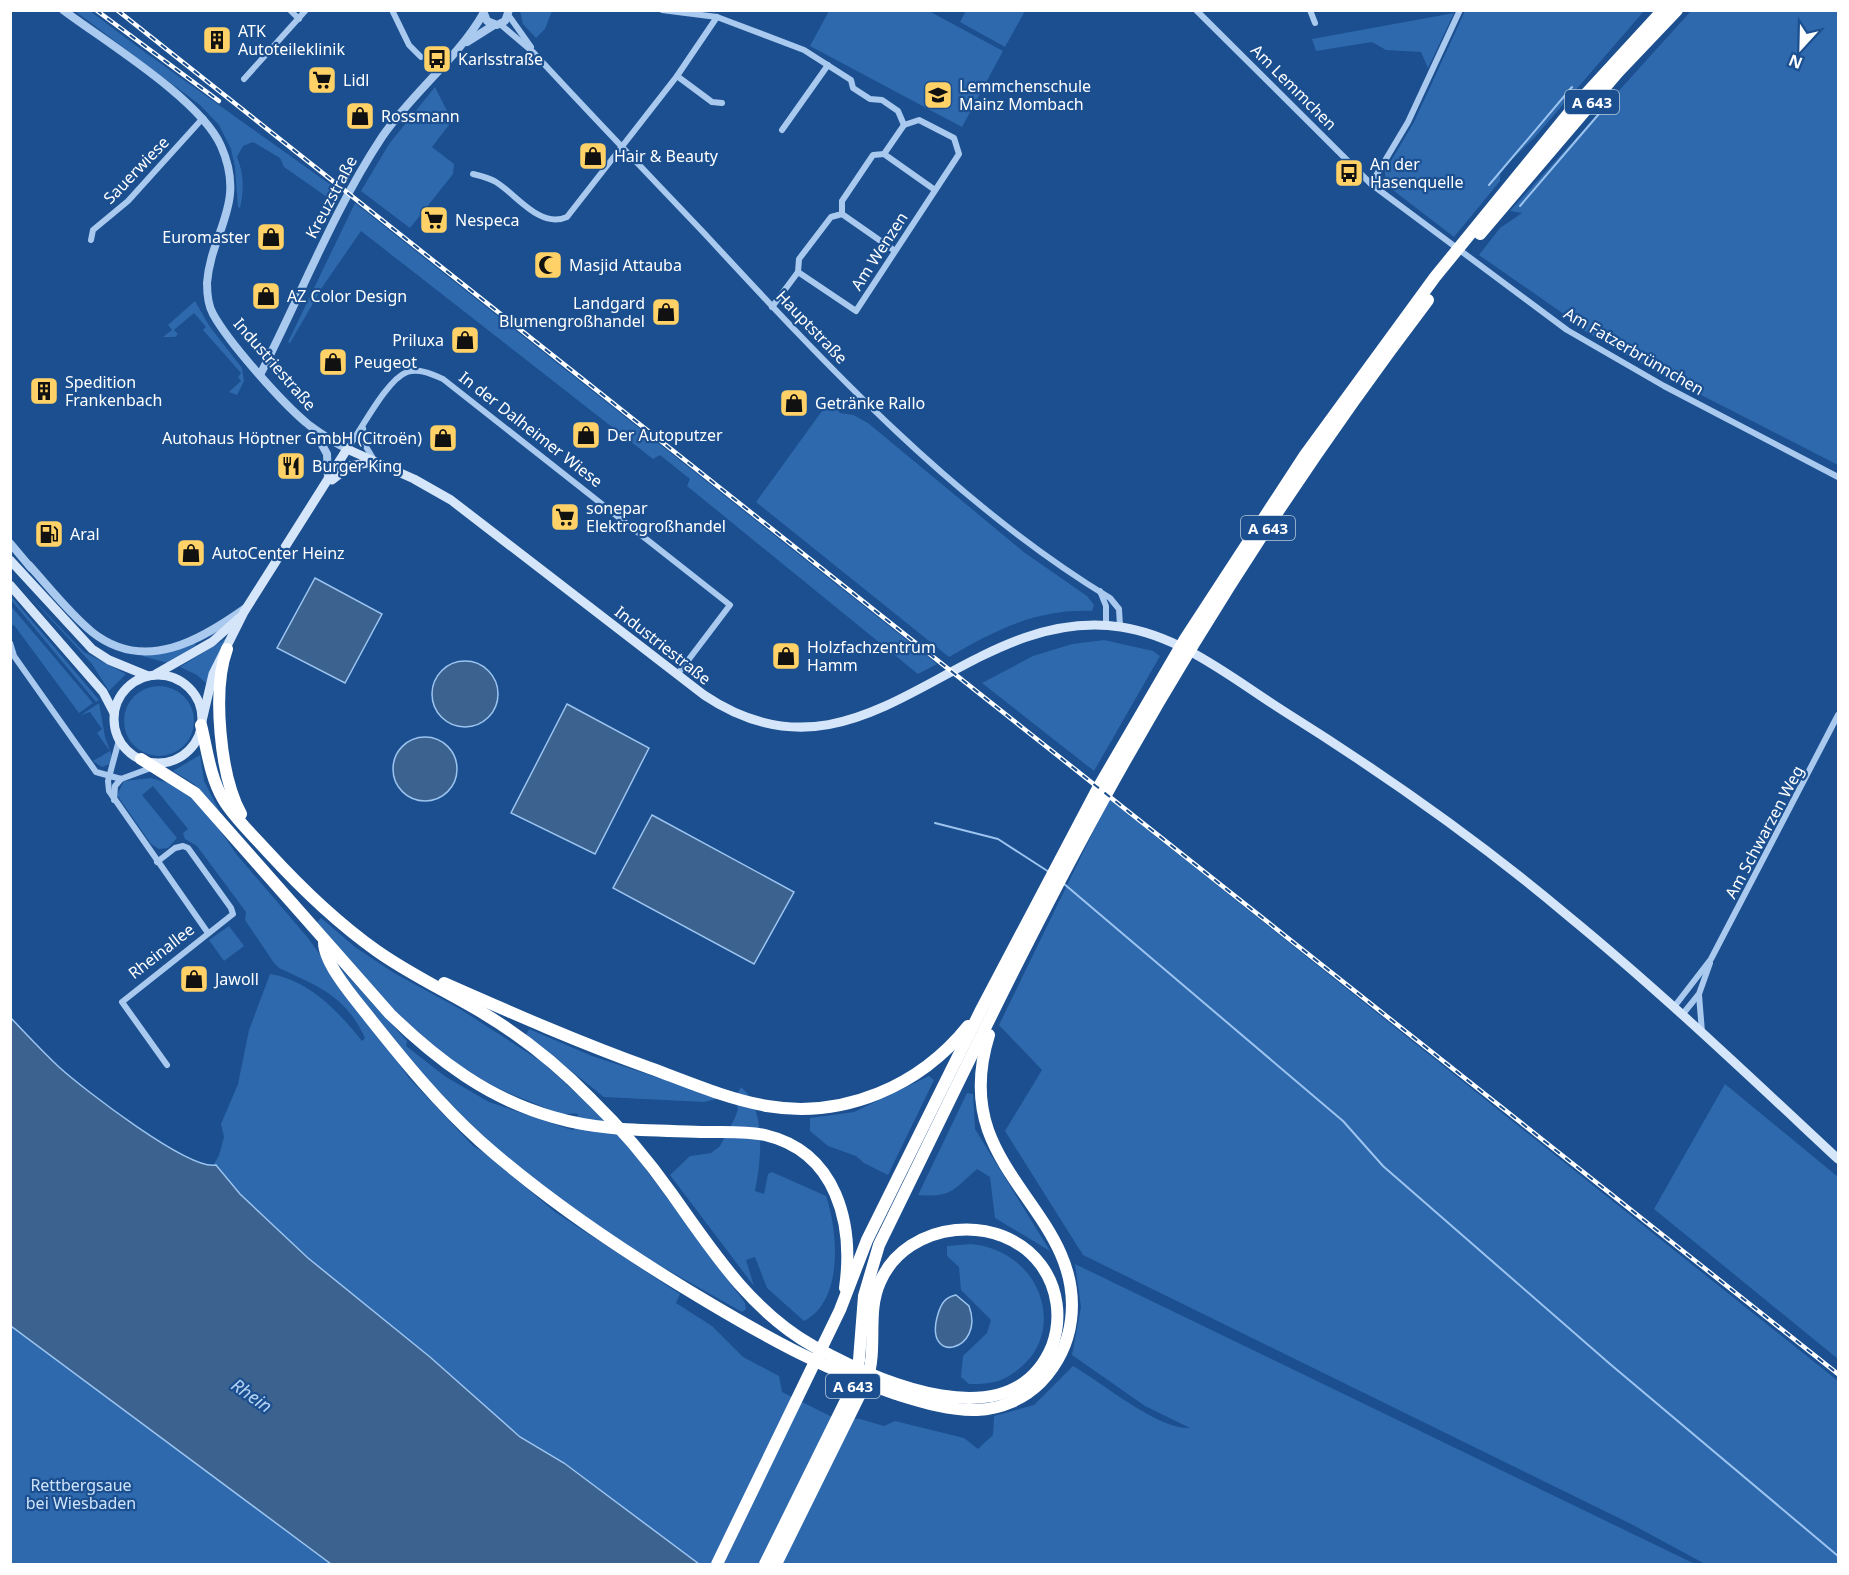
<svg xmlns="http://www.w3.org/2000/svg" width="1849" height="1575" viewBox="0 0 1849 1575" font-family="'Noto Sans',sans-serif">
<style>
.green{fill:#2e69ad}
.water{fill:#3c6290;stroke:#9cc4f0;stroke-width:1.5}
.lines{fill:none;stroke-linecap:round;stroke-linejoin:round}
.stream{stroke:#9cc4f0;stroke-width:2}
.minor{stroke:#a9c9ee;stroke-width:6}
.tertiary{stroke:#a9c9ee;stroke-width:8}
.secondary{stroke:#d6e6fa;stroke-width:9}
.motorway{stroke:#fff;stroke-width:12}
.rail-casing{stroke:#fff;stroke-width:4.5}
.rail{stroke:#1b4f8f;stroke-width:2;stroke-dasharray:7;stroke-linecap:butt}
.labels{text-anchor:middle;dominant-baseline:central;stroke-width:4.5;stroke-linejoin:round;paint-order:stroke}
.shield{fill:#1b4f8f;stroke:#bbcadd;stroke-width:1.5}
.shield-label{font-size:15px;font-weight:bold;fill:#fff}
.poi-label{font-size:16px;fill:#fff;stroke:#1b4f8f;text-anchor:start}
.street-label{font-size:16px;fill:#fff;stroke:#1b4f8f}
.park-label{font-size:16px;fill:#cfe3fa;stroke:#1b4f8f}
.water-label{font-size:18px;font-style:italic;fill:#b5d3f5;stroke:#1b4f8f}
</style>
<rect width="100%" height="100%" fill="#1b4f8f"/>
<g class="green">
<path d="M927,10L1003,51L962,127L810,46L829,11Z"/>
<path d="M75,11H90L146,53L338,190L318,229L315,228L327,197L284,167L280,158L253,142L243,146L237,157C244,174 244,190 240,208L238,207L235,167L231,149L219,125L200,105Z"/>
<path d="M520,11H552L545,29L536,38L523,24Z"/>
<path d="M966,11V10L1025,11L1005,47L960,22Z"/>
<path d="M1465,11H1644L1535,137L1500,171V181L1454,237L1385,184V171L1414,122Z"/>
<path d="M1691,11H1838V465L1658,373L1583,330L1578,324L1479,255L1500,228L1522,213L1510,211L1539,179Z"/>
<path d="M1454,13L1428,68L1421,52L1386,50L1372,42L1316,51L1312,39Z"/>
<path d="M435,87L452,121L432,147L454,164L453,174L410,228L361,191L389,144Z"/>
<path d="M355,203L937,664L918,674L913,670L687,486L690,479L660,455L653,459L361,231L323,286L290,343L288,342Z"/>
<path d="M195,301L210,327L242,368L244,381L237,395L229,392L241,381L238,377L241,373L203,330L206,327L194,313L174,330L178,334L175,337H163L172,330L168,325Z"/>
<path d="M830,400L840,413L853,415L868,423L1025,553L1087,596L1094,605L1092,611C1036,609 996,630 949,657L756,502Z"/>
<path d="M25,591L84,652L126,674L109,691L92,664Z"/>
<path d="M10,595L99,700L96,702L11,600Z"/>
<path d="M10,605L93,703L79,713L14,625L11,626Z"/>
<path d="M228,637L206,683L197,675L180,667Z"/>
<path d="M1104,640L1153,651L1160,656L1094,771L982,683L1033,656L1072,644Z"/>
<path d="M195,643L196,645L168,663L142,656V653Z"/>
<circle cx="159" cy="721" r="35"/>
<path d="M99,703L105,737L112,756L110,764L102,767L93,761L110,751L97,733L102,729L90,712L81,715Z"/>
<path d="M200,755L204,781L221,814L194,784L173,771Z"/>
<path d="M151,778L175,785L185,791L219,829L237,855L308,938L409,1078L473,1146L485,1153L555,1212L680,1294L676,1303L712,1326L743,1357L779,1376L782,1392L834,1418L860,1419L884,1426L895,1421L964,1438L978,1449L993,1435L994,1416L1034,1405L1073,1366C1103,1383 1158,1430 1190,1428L1145,1406L1072,1355L1081,1307L1075,1264L1695,1564H699L564,1463L520,1437L430,1357L308,1258L240,1194L216,1165L213,1166L219,1155L224,1137L221,1124L238,1084L249,1030L270,974C309,980 339,1012 362,1041L365,1038C345,995 319,987 279,968L274,963L245,920L246,912L197,846L185,839L183,833L188,829L153,786L142,795L177,838L168,848L159,849L151,844L117,795L124,781Z"/>
<path d="M1109,799L1838,1381V1564H1705L1633,1525L1083,1255L1005,1131L1042,1070L999,1025Z"/>
<path d="M321,918L355,947L394,973L460,1009L542,1062L599,1114L624,1140L745,1303L746,1309L742,1312L636,1252L531,1180L440,1098L340,971L342,970L407,1041L406,1046L446,1077L489,1102L569,1129L574,1130L578,1114C573,1113 569,1114 565,1114C555,1114 540,1105 531,1102C436,1068 381,996 316,923Z"/>
<path d="M229,926L244,946L224,961L209,940Z"/>
<path d="M529,1029L592,1056L720,1098L704,1102L604,1097L526,1035Z"/>
<path d="M929,1076L934,1080L888,1175L864,1163L856,1156L828,1146L810,1131V1118L854,1112Z"/>
<path d="M1725,1084L1838,1177V1359L1654,1209Z"/>
<path d="M741,1087C767,1109 761,1162 755,1191L764,1194L768,1174L772,1172L826,1196C838,1231 844,1301 804,1321L767,1288L755,1257L746,1260L754,1286L670,1175L690,1156L711,1153L720,1146L735,1118L738,1109L735,1098Z"/>
<path d="M967,1093L973,1094L975,1129L1050,1251L995,1218L990,1177L977,1169C954,1189 952,1198 918,1195Z"/>
<path d="M971,1244C1047,1251 1074,1346 1001,1380C991,1384 979,1384 969,1384L961,1377L963,1356L987,1333L991,1320L961,1290L959,1267L947,1256V1246Z"/>
<path d="M10,1326L18,1331L331,1564H11Z"/>
</g>
<g class="water">
<path d="M315,578L382,614L345,683L277,648Z"/>
<circle cx="465" cy="694" r="33"/>
<path d="M567,704L649,748L595,854L511,813Z"/>
<circle cx="425" cy="769" r="32"/>
<path d="M652,815L794,892L754,964L613,888Z"/>
<path d="M11,1018C27,1035 42,1051 59,1067C82,1088 189,1171 216,1165L240,1194L308,1258L430,1357L520,1437L564,1463L699,1564H331L11,1326Z"/>
<path d="M956,1295L969,1306C986,1351 922,1367 938,1314C941,1304 945,1297 956,1295Z"/>
</g>
<g class="lines">
<g class="stream">
<path d="M1489,185L1572,87"/>
<path d="M1520,206L1604,108"/>
<path d="M935,823L998,839L1049,872"/>
<path d="M1063,883L1343,1121L1383,1166L1610,1364L1838,1556"/>
</g>
<g class="minor">
<path d="M290,10L299,19"/>
<path d="M392,10L409,45L421,57"/>
<path d="M662,10L717,17L804,50L851,80L853,88L870,99L882,100L898,111L904,125L919,120L954,138L959,154L856,311L798,272"/>
<path d="M1196,10L1371,184L1567,330L1664,386L1838,477"/>
<path d="M1310,10L1315,23"/>
<path d="M509,16L531,47"/>
<path d="M500,24L533,52C589,113 647,173 704,233C827,366 954,503 1110,598L1119,609L1120,626"/>
<path d="M677,76L712,102L722,103"/>
<path d="M244,79L306,10"/>
<path d="M782,130L828,65"/>
<path d="M884,154L935,190"/>
<path d="M473,174C481,176 490,178 496,182C517,195 540,229 567,217L677,76L717,17"/>
<path d="M1371,184L1408,122L1460,10"/>
<path d="M842,214L895,251"/>
<path d="M91,240L93,230L128,201L203,118"/>
<path d="M772,307L798,272L799,259L831,217L842,214V201L873,155L884,154L904,125"/>
<path d="M363,428L365,445L374,460"/>
<path d="M347,449C361,431 386,380 407,372C419,368 432,374 443,379L730,605L677,675"/>
<path d="M1100,591L1106,606V625"/>
<path d="M10,643L14,656L96,772L121,779L167,762"/>
<path d="M119,740L108,781L109,791L208,933"/>
<path d="M114,800L115,786L121,779"/>
<path d="M157,862L175,848L183,846L188,848L231,908L233,914L122,1002L167,1065"/>
<path d="M1699,995L1702,1032"/>
<path d="M1674,1007L1711,959L1838,715"/>
<path d="M1682,1015L1699,994L1710,963"/>
</g>
<g class="tertiary">
<path d="M63,10C106,42 201,100 221,146C247,204 211,231 207,283C207,294 208,305 213,314C229,343 283,404 309,425C321,434 334,442 347,449"/>
<path d="M483,11L487,21L497,25L505,21L509,10"/>
<path d="M467,42L494,25"/>
<path d="M261,373C301,295 333,211 382,137C412,93 458,58 483,14"/>
<path d="M315,432L327,454L328,479"/>
<path d="M10,543L31,568"/>
<path d="M29,565C49,587 69,613 92,632C145,674 201,640 247,607"/>
</g>
<g class="secondary">
<path d="M332,480L350,466L373,462"/>
<path d="M10,560L92,649L109,660L148,676"/>
<path d="M10,585L103,692L114,713"/>
<path d="M156,674L212,642L239,618"/>
<circle cx="158" cy="719" r="44"/>
<path d="M202,721L213,674L244,612L347,449L414,479L451,500L704,695C864,803 962,603 1121,627C1181,636 1232,678 1282,710C1381,772 1477,839 1567,915C1661,992 1749,1076 1838,1159"/>
</g>
<g class="motorway">
<path d="M1480,234L1618,72L1677,10"/>
<path d="M227,649C212,690 220,776 241,814"/>
<path d="M201,725C207,749 210,777 223,799C234,818 253,835 268,852C301,888 336,922 377,951C411,975 448,992 483,1013C523,1037 560,1067 592,1100C622,1129 648,1160 672,1194C713,1252 750,1310 813,1346C876,1381 1012,1443 1052,1346C1062,1319 1058,1288 1041,1265C1001,1211 907,1220 880,1282C866,1313 878,1347 867,1380L776,1564"/>
<path d="M141,759L195,793L390,1014C437,1060 489,1099 553,1117C603,1132 655,1130 707,1132C726,1132 747,1131 765,1135C837,1152 854,1224 845,1288"/>
<path d="M324,941C323,963 355,999 369,1017C404,1061 438,1103 480,1141C551,1204 630,1256 711,1304C770,1339 830,1372 896,1394C922,1402 950,1411 977,1410C1001,1409 1024,1399 1041,1382C1057,1365 1068,1344 1071,1320C1081,1241 1012,1197 988,1130C977,1098 979,1067 989,1035"/>
<path d="M444,983C512,1013 580,1043 650,1068C688,1082 727,1099 767,1106C844,1119 920,1086 968,1026"/>
<path d="M717,1564L840,1310L867,1240L982,1008L1098,788L1185,639L1305,455L1435,277L1573,108L1663,10"/>
<path d="M765,1564L854,1384L859,1360L864,1296L879,1245C952,1097 1022,947 1102,802C1198,628 1308,458 1428,300"/>
</g>
<g class="rail-casing">
<g id="rail">
<path d="M96,10L219,101"/>
<path d="M117,10L1838,1374"/>
</g>
</g>
<use href="#rail" class="rail"/>
</g>
<defs>
<g id="building-square" transform="scale(1.5)"><rect x="-9" y="-9" width="18" height="18" rx="4" fill="#ffd166" stroke="#1b4f8f"/><path d="M-4-6H4V6H1V3H-1V6H-4ZM-2.5-4.3h1.7v1.8h-1.7ZM.8-4.3h1.7v1.8H.8ZM-2.5-1h1.7V.8h-1.7ZM.8-1h1.7V.8H.8Z" fill="#111"/></g>
<g id="bus-square" transform="scale(1.5)"><rect x="-9" y="-9" width="18" height="18" rx="4" fill="#ffd166" stroke="#1b4f8f"/><path d="M-5-6H5V4H4V6H2V4H-2V6H-4V4H-5ZM-3.5-4V0h7V-4ZM-3.5 1.2v1.5H-2V1.2ZM2 1.2v1.5H3.5V1.2Z" fill="#111"/></g>
<g id="supermarket-square" transform="scale(1.5)"><rect x="-9" y="-9" width="18" height="18" rx="4" fill="#ffd166" stroke="#1b4f8f"/><path d="M-6-5.5h2.5l.6 2H6L4.5 2H-2.5L-4.4-4H-6ZM-1.5 3.2a1.3 1.3 0 1 0 .1 0ZM3 3.2a1.3 1.3 0 1 0 .1 0Z" fill="#111"/></g>
<g id="school-square" transform="scale(1.5)"><rect x="-9" y="-9" width="18" height="18" rx="4" fill="#ffd166" stroke="#1b4f8f"/><path d="M0-5L7-2L0 1L-7-2ZM-4 1L0 2.5L4 1V4Q0 6-4 4Z" fill="#111"/></g>
<g id="shop-square" transform="scale(1.5)"><rect x="-9" y="-9" width="18" height="18" rx="4" fill="#ffd166" stroke="#1b4f8f"/><path d="M-5-2.5h2.3a2.7 3.5 0 0 1 5.4 0H5L5.5 6h-11ZM-1.5-2.5h3a1.5 2.3 0 0 0-3 0Z" fill="#111"/></g>
<g id="mosque-square" transform="scale(1.5)"><rect x="-9" y="-9" width="18" height="18" rx="4" fill="#ffd166" stroke="#1b4f8f"/><path d="M3.5-4.9A6 6 0 1 0 3.5 4.9A5 5 0 1 1 3.5-4.9Z" fill="#111"/></g>
<g id="restaurant-square" transform="scale(1.5)"><rect x="-9" y="-9" width="18" height="18" rx="4" fill="#ffd166" stroke="#1b4f8f"/><path d="M-5-6h1v4h1v-4h1v4h1v-4h1v5L-1.5 .5V6h-2V.5L-5-1ZM5-6V6H3V1.5H1.5Q1.5-4 5-6Z" fill="#111"/></g>
<g id="fuel-square" transform="scale(1.5)"><rect x="-9" y="-9" width="18" height="18" rx="4" fill="#ffd166" stroke="#1b4f8f"/><path d="M-5.5-6h7V0h2V4h1.3V-2.5L3-4.5l.8-.8L6-3V5H2.5V1h-1V6h-7ZM-4.2-4.7v3.2H.2V-4.7Z" fill="#111"/></g>
</defs>
<g fill-rule="evenodd">
<use href="#building-square" x="217" y="40"/>
<use href="#bus-square" x="437" y="59"/>
<use href="#supermarket-square" x="322" y="80"/>
<use href="#school-square" x="938" y="95"/>
<use href="#shop-square" x="360" y="116"/>
<use href="#shop-square" x="593" y="156"/>
<use href="#bus-square" x="1349" y="173"/>
<use href="#supermarket-square" x="434" y="220"/>
<use href="#shop-square" x="271" y="237"/>
<use href="#mosque-square" x="548" y="265"/>
<use href="#shop-square" x="266" y="296"/>
<use href="#shop-square" x="666" y="312"/>
<use href="#shop-square" x="465" y="340"/>
<use href="#shop-square" x="333" y="362"/>
<use href="#building-square" x="44" y="391"/>
<use href="#shop-square" x="794" y="403"/>
<use href="#shop-square" x="586" y="435"/>
<use href="#shop-square" x="443" y="438"/>
<use href="#restaurant-square" x="291" y="466"/>
<use href="#supermarket-square" x="565" y="517"/>
<use href="#fuel-square" x="49" y="534"/>
<use href="#shop-square" x="191" y="553"/>
<use href="#shop-square" x="786" y="656"/>
<use href="#shop-square" x="194" y="979"/>
</g>
<g class="labels">
<g class="shield">
<rect x="1565" y="90" width="54" height="24" rx="4.5"/>
<rect x="1241" y="516" width="54" height="24" rx="4.5"/>
<rect x="826" y="1374" width="54" height="24" rx="4.5"/>
</g>
<g class="shield-label">
<text x="1592" y="102">A 643</text>
<text x="1268" y="528">A 643</text>
<text x="853" y="1386">A 643</text>
</g>
<g class="poi-label">
<text x="238" y="31">ATK<tspan x="238" dy="18">Autoteileklinik</tspan></text>
<text x="458" y="59">Karlsstraße</text>
<text x="343" y="80">Lidl</text>
<text x="959" y="86">Lemmchenschule<tspan x="959" dy="18">Mainz Mombach</tspan></text>
<text x="381" y="116">Rossmann</text>
<text x="614" y="156">Hair &amp; Beauty</text>
<text x="1370" y="164">An der<tspan x="1370" dy="18">Hasenquelle</tspan></text>
<text x="455" y="220">Nespeca</text>
<text x="250" y="237" text-anchor="end">Euromaster</text>
<text x="569" y="265">Masjid Attauba</text>
<text x="287" y="296">AZ Color Design</text>
<text x="645" y="303" text-anchor="end">Landgard<tspan x="645" dy="18">Blumengroßhandel</tspan></text>
<text x="444" y="340" text-anchor="end">Priluxa</text>
<text x="354" y="362">Peugeot</text>
<text x="65" y="382">Spedition<tspan x="65" dy="18">Frankenbach</tspan></text>
<text x="815" y="403">Getränke Rallo</text>
<text x="607" y="435">Der Autoputzer</text>
<text x="422" y="438" text-anchor="end">Autohaus Höptner GmbH (Citroën)</text>
<text x="312" y="466">Burger King</text>
<text x="586" y="508">sonepar<tspan x="586" dy="18">Elektrogroßhandel</tspan></text>
<text x="70" y="534">Aral</text>
<text x="212" y="553">AutoCenter Heinz</text>
<text x="807" y="647">Holzfachzentrum<tspan x="807" dy="18">Hamm</tspan></text>
<text x="215" y="979">Jawoll</text>
</g>
<g class="street-label">
<text transform="translate(1294 87) rotate(45)">Am Lemmchen</text>
<text transform="translate(136 170) rotate(-46)">Sauerwiese</text>
<text transform="translate(331 197) rotate(-62)">Kreuzstraße</text>
<text transform="translate(879 251) rotate(-57)">Am Wenzen</text>
<text transform="translate(812 327) rotate(46)">Hauptstraße</text>
<text transform="translate(1634 351) rotate(30)">Am Fatzerbrünnchen</text>
<text transform="translate(275 364) rotate(49)">Industriestraße</text>
<text transform="translate(531 429) rotate(38)">In der Dalheimer Wiese</text>
<text transform="translate(663 645) rotate(38)">Industriestraße</text>
<text transform="translate(1764 832) rotate(-62)">Am Schwarzen Weg</text>
<text transform="translate(161 951) rotate(-38)">Rheinallee</text>
</g>
<g class="park-label">
<text x="81" y="1485">Rettbergsaue<tspan x="81" dy="18">bei Wiesbaden</tspan></text>
</g>
<g class="water-label">
<text transform="translate(252 1395) rotate(35)">Rhein</text>
</g>
</g>
<rect width="1849" height="1575" fill="none" stroke="#ffffff" stroke-width="24"/>
<g transform="translate(1801 48) rotate(202)" stroke="#1b4f8f" stroke-width="4.5" paint-order="stroke">
<path d="M0-4.5L10 22L0 15L-10 22Z" fill="#ffffff"/>
<text y="-9" font-size="16" font-weight="bold" text-anchor="middle" fill="#ffffff">N</text>
</g>
</svg>
